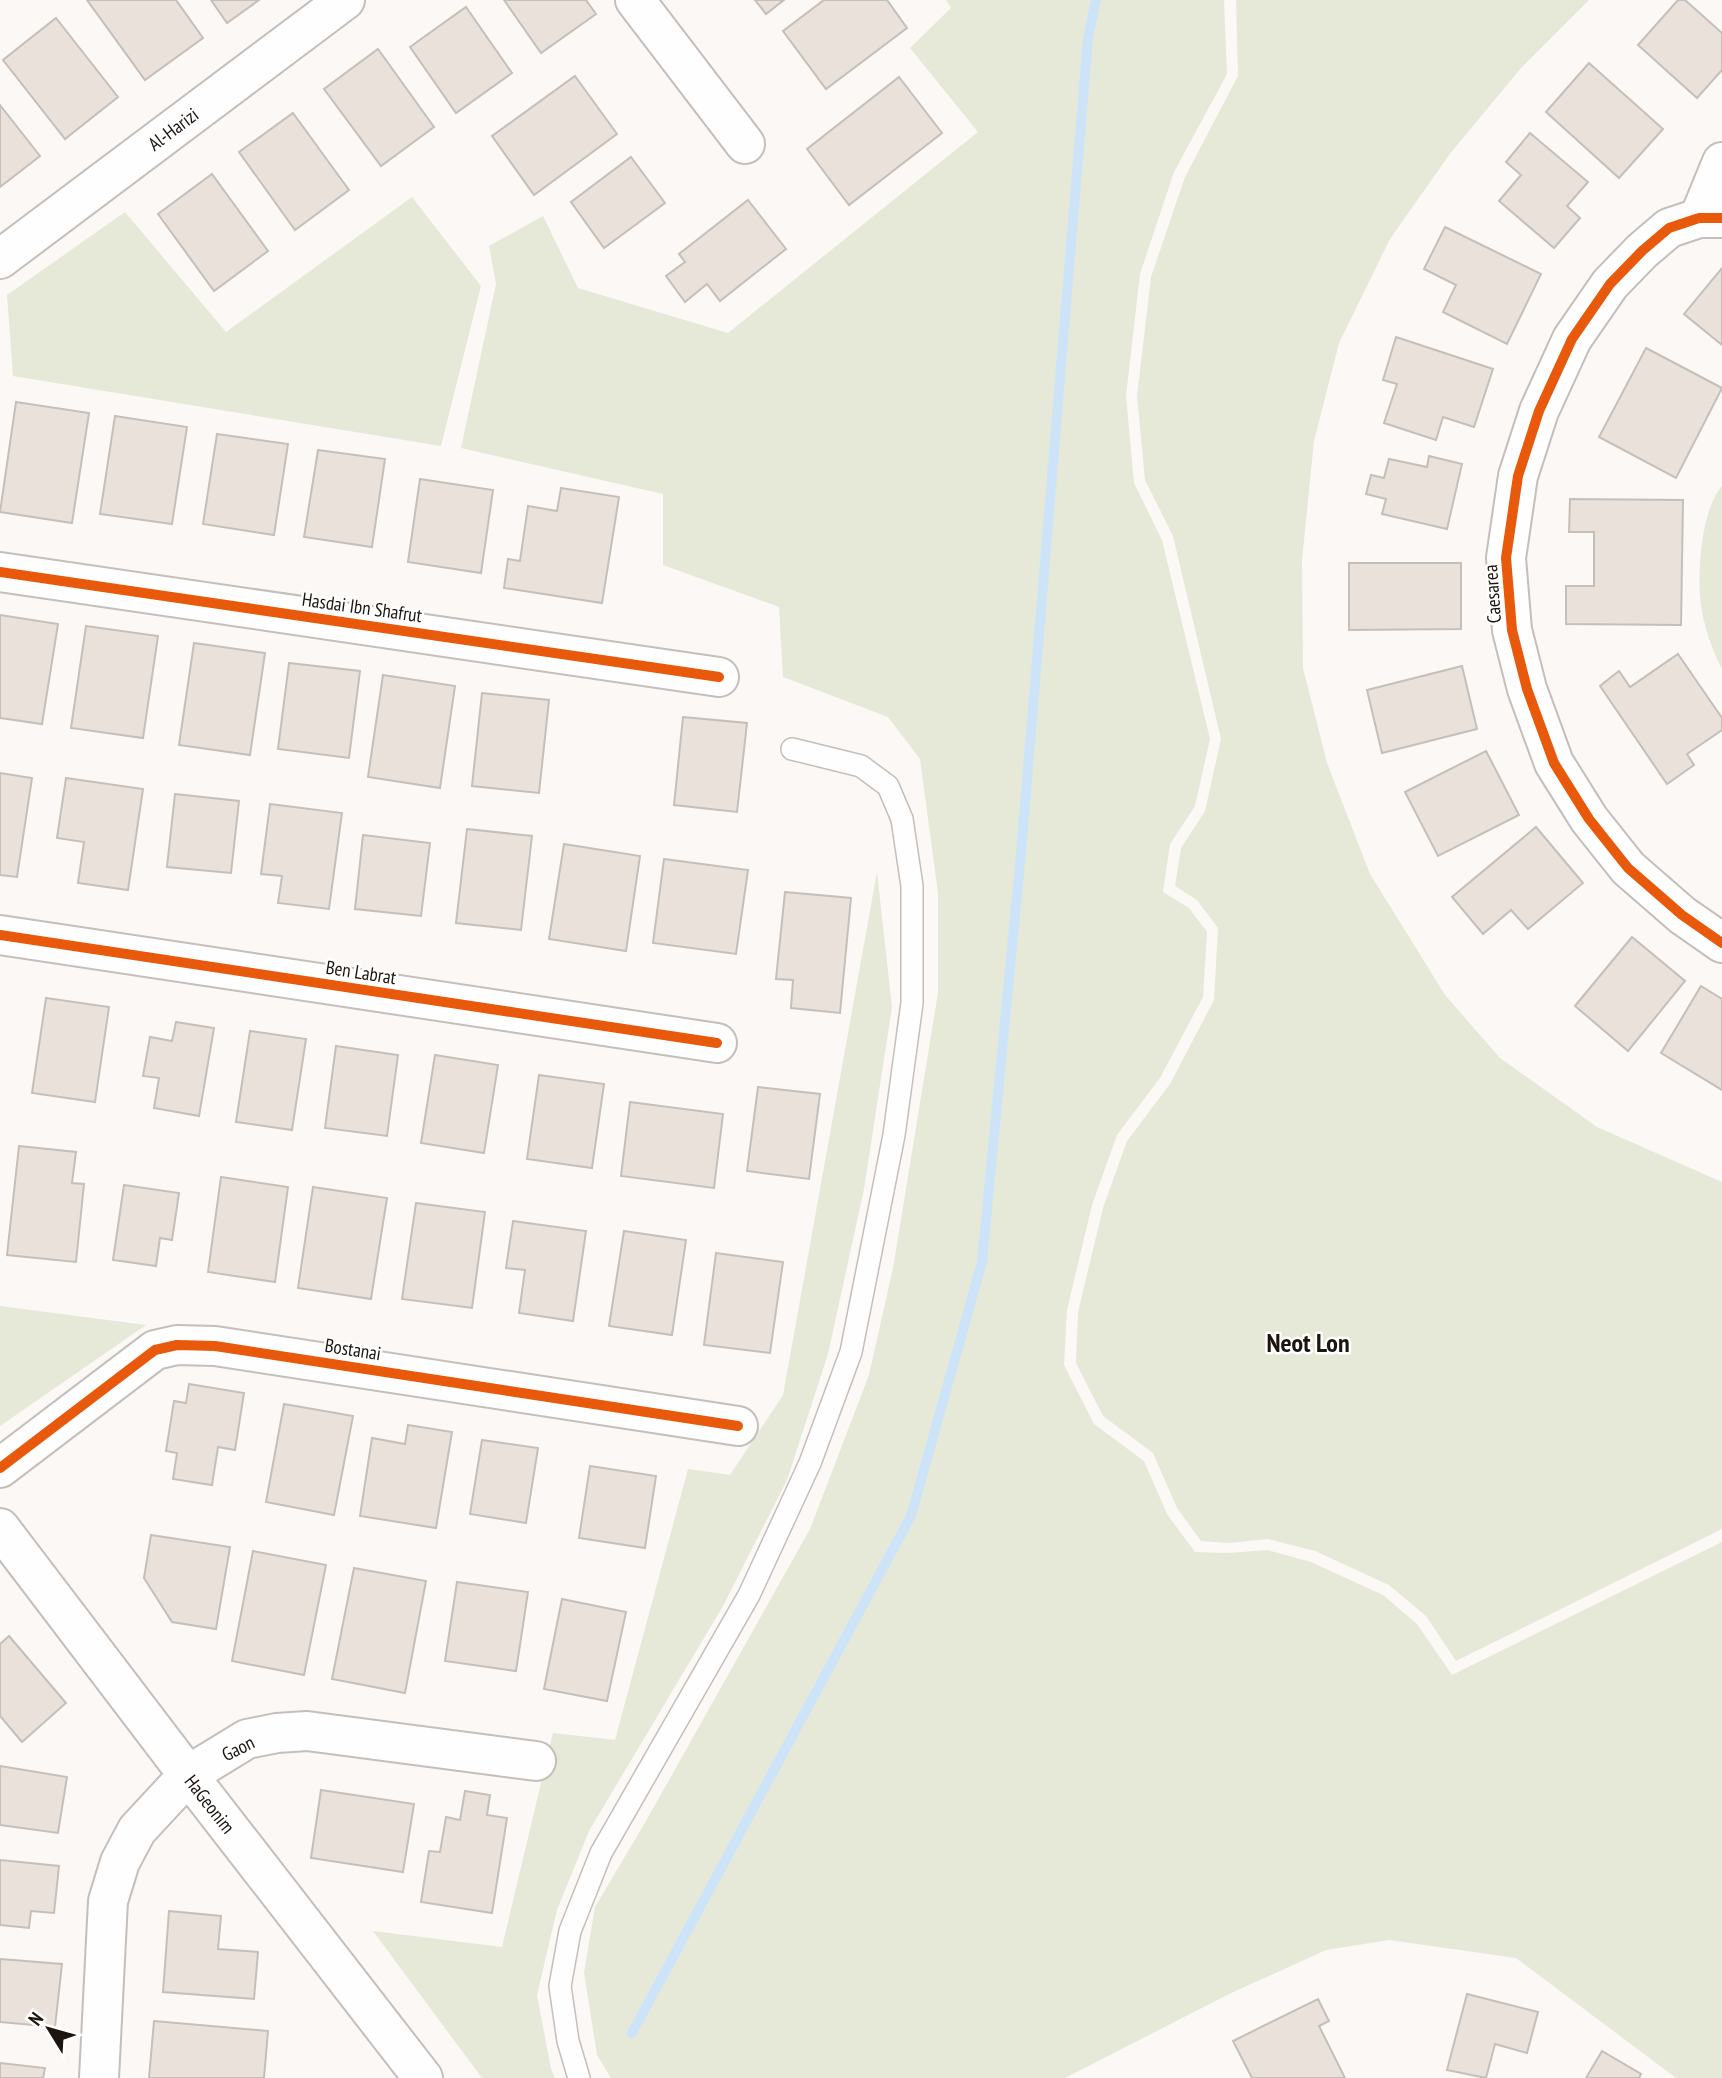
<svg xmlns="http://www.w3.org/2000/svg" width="1722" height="2078" viewBox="0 0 1722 2078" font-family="'PT Sans Narrow',sans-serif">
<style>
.green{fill:#e6e9d8}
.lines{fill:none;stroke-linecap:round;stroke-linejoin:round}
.stream{stroke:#cde4f8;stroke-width:10}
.building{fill:#eae1db;stroke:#c5bfba;stroke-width:2}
.lane-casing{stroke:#c5beba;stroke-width:24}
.street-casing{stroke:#c5beba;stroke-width:42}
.secondary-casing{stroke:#c5beba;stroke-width:42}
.lane{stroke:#fefefe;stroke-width:21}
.street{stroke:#fefefe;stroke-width:38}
.secondary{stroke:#fefefe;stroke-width:38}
.cycleway-casing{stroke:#fff;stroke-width:15}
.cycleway{stroke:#e8590c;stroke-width:10}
.labels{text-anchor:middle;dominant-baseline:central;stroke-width:5;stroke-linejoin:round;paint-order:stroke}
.street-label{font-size:19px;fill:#1d140d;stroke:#fff}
.district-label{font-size:26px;font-weight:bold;fill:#1d140d;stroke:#fff}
</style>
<rect width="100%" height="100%" fill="#fbf8f5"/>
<g class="green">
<path d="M946,0H1224L1227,74L1174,172L1140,274L1126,396L1134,483L1162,540L1210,739L1195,806L1170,844L1163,892L1189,908L1207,932L1203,997L1160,1078L1117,1135L1092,1205L1067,1310L1064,1365L1094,1424L1144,1461L1167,1514L1195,1552L1229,1553L1267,1550L1311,1562L1383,1595L1417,1624L1452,1675L1722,1542V2078H1676L1516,1958L1389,1940L1326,1950L1229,1994L1065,2078H611L597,2055L584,1973L595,1907L646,1821L810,1529L869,1375L893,1268L938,993V893L920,759L888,717L783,677L779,607L663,565V494L461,448L496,284L489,246L543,216L578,288L728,333L978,132L910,48L951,8Z"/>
<path d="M1236,0H1589L1521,68L1449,155L1390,239L1339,343L1314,441L1302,560L1303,668L1327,763L1370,874L1445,995L1500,1058L1597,1127L1722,1182V1529L1456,1661L1426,1616L1389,1585L1315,1551L1268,1539L1229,1543L1201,1541L1177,1508L1153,1453L1103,1416L1076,1363L1078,1312L1103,1208L1127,1141L1170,1084L1214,1000L1218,928L1197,900L1175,886L1181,848L1205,811L1221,739L1173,536L1145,480L1137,396L1151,277L1185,177L1238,76Z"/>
<path d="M412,197L481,286L441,446L13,376L7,295L125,212L226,332Z"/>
<path d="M1722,486V669C1713,652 1706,632 1702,612C1696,580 1700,511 1722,486Z"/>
<path d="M877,872L892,1007L864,1189L828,1354L787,1480L723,1606L589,1831L557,1910L537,1995L551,2069L555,2078H482L373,1931L502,1947L553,1733L615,1740L688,1469L730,1475L783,1395Z"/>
<path d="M0,1306L146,1325L0,1426Z"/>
</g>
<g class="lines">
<path class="stream" d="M632,2033L911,1516L982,1262L1021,853L1088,38L1096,0"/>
</g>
<g class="building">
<path d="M87,0H176L203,38L145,80Z"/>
<path d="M211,0H259L227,23Z"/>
<path d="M504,0H586L596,14L541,53Z"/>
<path d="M755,0H784L766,14Z"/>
<path d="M824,0H887L907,28L826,89L783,31Z"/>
<path d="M1678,0H1685L1722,33V70L1697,98L1638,45Z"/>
<path d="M466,7L512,73L456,113L410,47Z"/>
<path d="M56,18L118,97L65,139L3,60Z"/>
<path d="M378,49L434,127L381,166L324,89Z"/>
<path d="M1589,63L1663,129L1619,178L1546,112Z"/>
<path d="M575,76L617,134L534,195L492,136Z"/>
<path d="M899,77L942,133L849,205L807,149Z"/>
<path d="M0,105L40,156L0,187Z"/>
<path d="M293,113L349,190L295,230L239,152Z"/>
<path d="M1530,133L1588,182L1567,206L1580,218L1554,248L1499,201L1521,175L1506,162Z"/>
<path d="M631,157L665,203L604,248L571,202Z"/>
<path d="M212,174L268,251L214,291L158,214Z"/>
<path d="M748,200L786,249L720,301L707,284L685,302L666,276L685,262L679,254Z"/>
<path d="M1445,227L1541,274L1507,344L1443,312L1456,285L1424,269Z"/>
<path d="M1722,268V345L1684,314Z"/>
<path d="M1396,337L1493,369L1474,427L1443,417L1436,440L1384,423L1397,384L1383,380Z"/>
<path d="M1646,348L1722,388L1676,478L1599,437Z"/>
<path d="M16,402L89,413L72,523L0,512Z"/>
<path d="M115,416L187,427L172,524L100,514Z"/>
<path d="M217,434L288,444L274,535L203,524Z"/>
<path d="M318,450L385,459L372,547L304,537Z"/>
<path d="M1429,456L1462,464L1447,529L1382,514L1386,499L1366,494L1371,475L1384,478L1389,459L1427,467Z"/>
<path d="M420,479L493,490L481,573L408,562Z"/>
<path d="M561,488L619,497L602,603L504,588L508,559L520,561L528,506L557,511Z"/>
<path d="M1570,499L1683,500L1681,625L1566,624V586H1594V532H1569Z"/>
<path d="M1349,563H1461V629L1349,630Z"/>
<path d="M0,615L58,624L42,724L0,718Z"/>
<path d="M86,626L158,636L143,738L71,728Z"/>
<path d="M194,643L265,653L250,755L179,745Z"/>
<path d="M1678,654L1722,718V730L1687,754L1694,765L1667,784L1600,686L1619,671L1630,687Z"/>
<path d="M289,663L360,671L349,758L278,749Z"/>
<path d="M1462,666L1477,729L1382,753L1367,690Z"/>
<path d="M383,675L455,686L440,788L368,777Z"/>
<path d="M482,693L549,700L539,793L472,786Z"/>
<path d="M683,717L747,723L737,812L674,805Z"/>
<path d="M1486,751L1519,815L1438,856L1405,792Z"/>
<path d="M0,773L32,778L17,877L0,875Z"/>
<path d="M66,778L143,789L128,890L78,883L84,842L57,838Z"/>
<path d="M175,794L239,801L231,873L167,867Z"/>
<path d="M270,804L342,813L329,909L278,903L282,876L261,874Z"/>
<path d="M1536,827L1583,883L1528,929L1511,910L1483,934L1452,897Z"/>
<path d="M467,829L532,836L521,930L456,923Z"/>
<path d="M363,835L430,843L421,916L355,909Z"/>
<path d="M564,844L640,856L626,951L549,939Z"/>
<path d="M664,859L748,870L736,954L653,943Z"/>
<path d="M785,892L851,898L840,1013L791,1008L793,980L776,979Z"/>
<path d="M1632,937L1685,981L1628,1051L1575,1006Z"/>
<path d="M1701,986L1722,999V1090L1661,1053Z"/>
<path d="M46,998L109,1007L95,1102L32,1093Z"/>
<path d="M176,1022L214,1028L199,1116L154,1108L159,1078L143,1076L150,1037L172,1041Z"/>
<path d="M250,1031L306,1039L292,1130L236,1122Z"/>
<path d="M336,1046L398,1055L387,1136L325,1128Z"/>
<path d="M435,1055L498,1065L484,1153L421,1143Z"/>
<path d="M539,1075L604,1084L592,1168L527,1159Z"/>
<path d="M758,1087L820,1094L809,1179L747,1171Z"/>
<path d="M630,1102L723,1114L714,1188L621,1176Z"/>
<path d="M19,1146L76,1152L72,1183L84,1184L76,1262L7,1255Z"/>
<path d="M221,1177L288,1187L275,1282L208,1272Z"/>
<path d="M124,1185L179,1193L172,1240L160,1238L156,1266L113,1260Z"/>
<path d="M313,1187L387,1198L371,1299L298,1288Z"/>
<path d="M416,1203L485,1212L472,1308L402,1299Z"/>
<path d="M513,1221L586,1231L573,1321L519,1313L525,1270L506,1268Z"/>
<path d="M624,1231L686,1240L672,1335L609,1326Z"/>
<path d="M716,1253L783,1262L770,1353L704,1345Z"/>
<path d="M189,1384L244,1393L235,1450L218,1447L212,1485L173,1479L177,1453L166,1451L174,1401L186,1403Z"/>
<path d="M284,1404L353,1416L334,1515L266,1502Z"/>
<path d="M408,1425L452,1432L436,1528L360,1516L372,1438L405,1444Z"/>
<path d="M482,1440L538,1448L526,1523L470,1514Z"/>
<path d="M590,1466L656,1476L645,1548L579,1538Z"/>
<path d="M151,1535L230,1547L216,1629L172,1622L144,1578Z"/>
<path d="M253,1551L326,1565L304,1675L232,1661Z"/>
<path d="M354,1568L426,1581L405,1693L332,1679Z"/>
<path d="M457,1582L528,1592L516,1671L445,1661Z"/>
<path d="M562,1599L626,1612L607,1701L544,1689Z"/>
<path d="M9,1636L66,1703L22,1742L0,1716V1644Z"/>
<path d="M0,1766L67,1777L58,1833L0,1825Z"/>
<path d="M321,1790L414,1804L403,1872L311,1858Z"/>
<path d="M465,1791L490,1795L487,1815L507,1818L492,1913L421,1902L429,1851L440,1852L446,1817L460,1820Z"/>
<path d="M0,1860L59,1866L54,1913L31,1911L29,1928L0,1925Z"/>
<path d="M169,1911L221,1916L218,1949L258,1952L254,1999L163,1992Z"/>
<path d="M0,1959L62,1964L55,2027L0,2022Z"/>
<path d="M1467,1994L1538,2012L1527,2053L1495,2044L1486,2078L1447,2070Z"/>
<path d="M1318,1999L1329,2021L1319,2026L1345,2078H1252L1233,2041Z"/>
<path d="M154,2021L268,2031L264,2078H149Z"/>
<path d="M1602,2051L1641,2074L1639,2078H1586Z"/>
<path d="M0,2063L45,2068L43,2078H0Z"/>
</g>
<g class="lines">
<g class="lane-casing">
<path id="lane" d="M579,2078L568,2041L560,1986L570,1931L601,1853L749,1595L810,1463L851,1352L894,1135L912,1003V886L902,819L888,786L861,766L792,749"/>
</g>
<g class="street-casing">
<g id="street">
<path d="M635,0L745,144"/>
<path d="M1699,218L1722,162"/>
<path d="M1722,218H1699L1669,228L1642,251L1610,284L1572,339L1539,411L1518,476L1506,558L1512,630L1527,689L1554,763L1589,819L1628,868L1682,915L1722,943"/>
<path d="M0,259L345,0"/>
<path d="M0,572L719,677"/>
<path d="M0,935L717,1043"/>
<path d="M0,1468L155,1350L177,1345L215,1346L738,1426"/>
<path d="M99,2078L108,1901L120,1862L137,1830L188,1775L247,1739L277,1733L307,1731L536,1761"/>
</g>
</g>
<g class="secondary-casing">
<path id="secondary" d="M0,1528L188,1775L423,2078"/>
</g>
<use href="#lane" class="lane"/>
<use href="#street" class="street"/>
<use href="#secondary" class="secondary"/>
<g class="cycleway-casing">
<g id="cycleway">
<path d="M1722,218H1699L1669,228L1642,251L1610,284L1572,339L1539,411L1518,476L1506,558L1512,630L1527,689L1554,763L1589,819L1628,868L1682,915L1722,943"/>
<path d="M0,572L719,677"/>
<path d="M0,935L717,1043"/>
<path d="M0,1468L155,1350L177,1345L215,1346L738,1426"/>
</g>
</g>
<use href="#cycleway" class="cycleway"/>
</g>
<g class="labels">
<g class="street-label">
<text transform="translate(173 129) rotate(-37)">Al-Harizi</text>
<text transform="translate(1492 594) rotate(-94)">Caesarea</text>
<text transform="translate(362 607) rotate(8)">Hasdai Ibn Shafrut</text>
<text transform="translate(361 972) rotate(9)">Ben Labrat</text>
<text transform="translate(353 1349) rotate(9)">Bostanai</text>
<text transform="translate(238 1748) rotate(-26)">Gaon</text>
<text transform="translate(210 1804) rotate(52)">HaGeonim</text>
</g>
<g class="district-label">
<text x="1308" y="1342">Neot Lon</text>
</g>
</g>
<g transform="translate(49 2029) rotate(307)" stroke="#ffffff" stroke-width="5" paint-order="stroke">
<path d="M0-5L12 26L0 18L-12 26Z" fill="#1d140d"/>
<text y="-10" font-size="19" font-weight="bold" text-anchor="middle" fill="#1d140d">N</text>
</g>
</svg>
